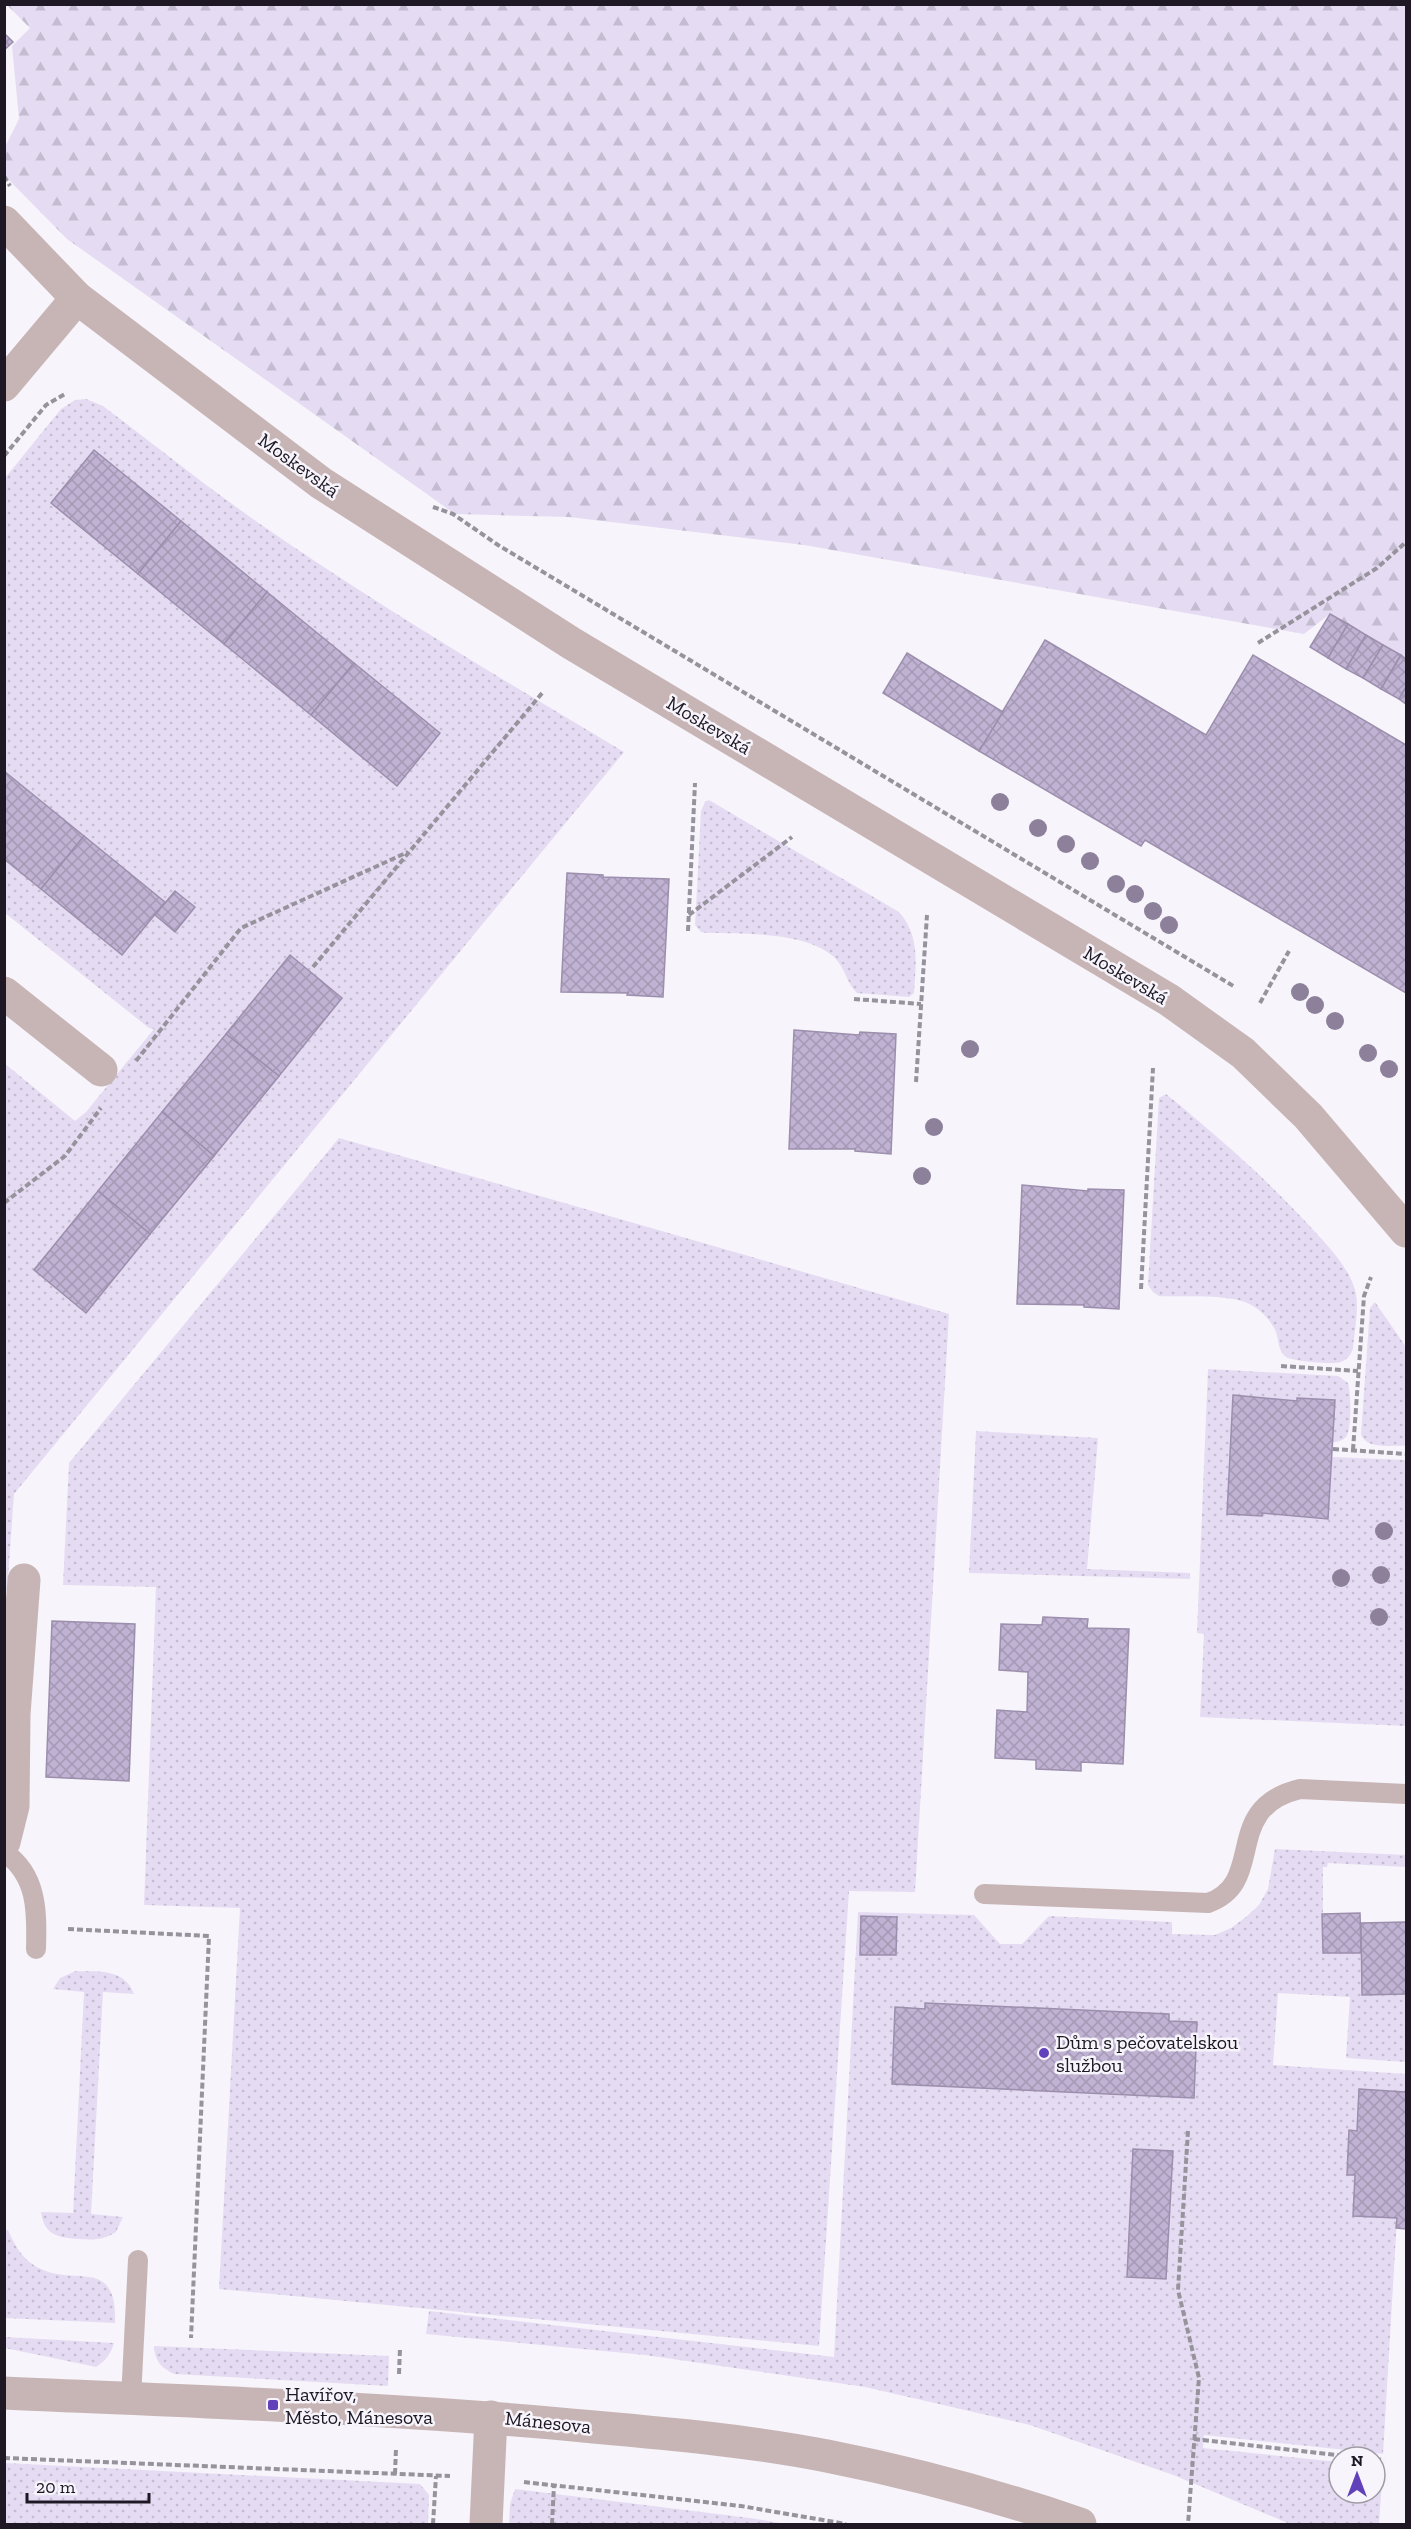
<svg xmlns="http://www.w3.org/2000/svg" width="1411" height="2529" viewBox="0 0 1411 2529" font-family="'Zilla Slab',serif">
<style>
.grass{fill:url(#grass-dots)}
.forest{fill:url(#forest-firs)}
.building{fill:url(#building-cross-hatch);stroke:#9c8fad;stroke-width:1.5}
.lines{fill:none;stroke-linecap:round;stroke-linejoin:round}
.path{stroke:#97939c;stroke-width:4;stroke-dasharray:6 3;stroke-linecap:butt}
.service{stroke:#c7b5b5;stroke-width:20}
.minor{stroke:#c7b5b5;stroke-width:33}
.tree{fill:#8d809b}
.poi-dot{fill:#6141ba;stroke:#f7f4fb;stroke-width:2}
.labels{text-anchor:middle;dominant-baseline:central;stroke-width:5;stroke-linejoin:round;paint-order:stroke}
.street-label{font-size:20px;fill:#1d1824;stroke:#f7f4fb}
.poi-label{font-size:20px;fill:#1d1824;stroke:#f7f4fb;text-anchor:start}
</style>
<defs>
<pattern id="grass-dots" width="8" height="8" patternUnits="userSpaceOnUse" patternTransform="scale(1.5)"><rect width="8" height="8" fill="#e5dcf3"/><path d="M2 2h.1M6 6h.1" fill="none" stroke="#c4bcd0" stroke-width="1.8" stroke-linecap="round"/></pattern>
<pattern id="forest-firs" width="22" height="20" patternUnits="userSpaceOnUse" patternTransform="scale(1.5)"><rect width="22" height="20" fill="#e5dcf3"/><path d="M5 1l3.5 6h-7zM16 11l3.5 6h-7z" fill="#c4bcd0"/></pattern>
<pattern id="building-cross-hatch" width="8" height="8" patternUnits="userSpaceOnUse" patternTransform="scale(1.5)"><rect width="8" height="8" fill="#bfb2d2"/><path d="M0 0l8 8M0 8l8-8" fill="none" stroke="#a498b4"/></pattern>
</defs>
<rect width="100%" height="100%" fill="#f7f4fb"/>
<g class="grass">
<path d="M86,399L103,406C156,446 208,488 263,526C380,607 502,679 624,752L14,1494L7,1591L4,1590V1063L75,1121L86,1112L154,1029L149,1028L5,913V478L61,409L75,400Z"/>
<path d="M709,800L899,912C920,936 916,963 914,993L909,997L857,993C847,984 845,968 835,958C807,931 743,934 707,933L701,932L695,925L701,811L705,802Z"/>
<path d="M1166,1094C1215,1134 1261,1174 1304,1220C1323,1241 1347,1263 1355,1290C1360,1308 1354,1331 1353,1349C1351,1354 1347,1360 1341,1362C1334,1365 1292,1361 1286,1357C1278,1351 1279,1341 1276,1332C1271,1320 1259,1308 1247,1303C1227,1294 1182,1297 1159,1296L1153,1292L1148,1285L1159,1098Z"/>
<path d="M339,1138L949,1314L915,1892L849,1891L819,2346L219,2289L240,1908L144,1905L156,1587L63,1585L69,1463Z"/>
<path d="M1375,1302L1406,1347V1446C1392,1445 1366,1450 1361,1434L1370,1308Z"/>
<path d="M1208,1369L1338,1376L1348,1383C1351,1393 1352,1429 1346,1437C1342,1441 1338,1442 1332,1442L1334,1400L1298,1398L1297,1401L1233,1395L1262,1516V1513L1328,1519L1332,1457L1406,1460V1726L1200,1717L1204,1634L1197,1633Z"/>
<path d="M976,1431L1098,1438L1087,1569L1190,1573V1579L969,1573Z"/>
<path d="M1275,1849L1406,1855V1867L1328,1863L1327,1867H1323V1953H1361L1362,1995L1406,1994V2062L1346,2058L1350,1997L1278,1993L1273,2065L1406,2074L1405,2092L1357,2131L1349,2130L1347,2175H1355L1397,2218L1383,2454L1204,2435L1203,2448L1339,2462V2493H1375V2465L1383,2466L1379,2524H1290L1176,2476L1030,2425L865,2387L645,2355L426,2334L429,2311L834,2357L858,1912L974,1915L1000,1944H1022L1049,1916L1172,1922V1934L1215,1935L1231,1928L1246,1917L1259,1905L1268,1889Z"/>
<path d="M76,1971C99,1972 124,1968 134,1994L103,1992L91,2214L123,2217L116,2232C103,2240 94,2240 79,2239C58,2238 44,2235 41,2212L73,2213L84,1992L53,1989L60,1978Z"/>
<path d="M5,2230H8C15,2246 23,2261 41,2269C77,2286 117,2257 115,2323L5,2318Z"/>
<path d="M4,2337H5L114,2343C111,2354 105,2361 96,2367L5,2348Z"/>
<path d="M154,2346L389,2356L388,2386L174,2374C160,2367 155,2361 154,2346Z"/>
<path d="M5,2463L420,2484L429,2495L428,2524H5Z"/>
<path d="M515,2489L750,2518L786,2524H509L510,2504Z"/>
</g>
<path class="forest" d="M7,5H1406V659L1330,614L1304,634L804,545L569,517L455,514L67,239L5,176L4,149L19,119L12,46L30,28Z"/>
<g class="building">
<path d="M4,33L13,42L4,50Z"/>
<path d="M94,450L181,521L138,574L51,503Z"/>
<path d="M181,521L267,592L224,644L138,574Z"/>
<path d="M267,592L354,663L311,715L224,644Z"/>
<path d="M1330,614L1348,624L1328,658L1310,647Z"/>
<path d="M1348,624L1366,635L1346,669L1328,658Z"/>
<path d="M1366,635L1383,645L1363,678L1346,669Z"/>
<path d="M1045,640L1206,735L1253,655L1406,745V993L1145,840L1141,846L979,751Z"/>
<path d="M1383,645L1401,655L1381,689L1363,678Z"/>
<path d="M907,653L1003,712L979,751L883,693Z"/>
<path d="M1401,655L1406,659V687L1399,699L1381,689Z"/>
<path d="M354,663L440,733L397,786L311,715Z"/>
<path d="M1406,687V704L1399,699Z"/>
<path d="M4,771L84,836L41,889L4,859Z"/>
<path d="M84,836L165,902L122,955L41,889Z"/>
<path d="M567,873L603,875V877L669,879L663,997L627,995L628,993L561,992Z"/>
<path d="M175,891L195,907L175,932L155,915Z"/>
<path d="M290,955L342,998L279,1076L226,1034Z"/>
<path d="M794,1030L859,1035L860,1032L896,1034L891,1154L855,1151V1149H789Z"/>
<path d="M226,1034L279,1076L214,1156L162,1112Z"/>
<path d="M162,1112L214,1156L150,1234L98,1191Z"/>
<path d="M1022,1185L1088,1191V1189L1124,1190L1119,1309L1084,1307V1305L1017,1304Z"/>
<path d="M98,1191L150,1234L86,1313L34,1270Z"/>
<path d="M1233,1395L1297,1401V1398L1335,1400L1328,1519L1262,1513V1516L1227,1514Z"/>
<path d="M1043,1617L1088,1619L1087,1628L1129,1629L1123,1764L1081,1762V1771L1036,1769V1760L995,1758L997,1710L1027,1712L1028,1672L999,1670L1001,1624L1042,1625Z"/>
<path d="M52,1621L135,1624L129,1781L46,1777Z"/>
<path d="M1360,1913L1361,1953H1323L1322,1914Z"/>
<path d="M861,1916L897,1917L896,1955H860Z"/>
<path d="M1406,1922V1994L1362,1995L1361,1923Z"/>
<path d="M925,2003L1169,2014V2021L1197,2022L1194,2098L892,2084L895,2007L925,2009Z"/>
<path d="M1359,2089L1405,2092L1406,2089V2229L1396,2228L1397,2218L1353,2216L1355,2175H1347L1349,2130L1357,2131Z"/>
<path d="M1133,2149L1173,2151L1166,2279L1127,2277Z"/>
</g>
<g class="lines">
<g class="path">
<path d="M4,176L10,186"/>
<path d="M4,456L46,405L65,394"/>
<path d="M433,507L453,514L498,545L1235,987"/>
<path d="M1258,643L1377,568L1406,542"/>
<path d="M689,915L792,837"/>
<path d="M688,931L695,783"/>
<path d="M313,967L543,692"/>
<path d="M854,999L921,1004"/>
<path d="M1260,1003L1289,951"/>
<path d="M136,1061L241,928L408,852"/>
<path d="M916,1082L927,915"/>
<path d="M4,1203L65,1156L101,1108"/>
<path d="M1141,1289L1153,1068"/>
<path d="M1281,1366L1358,1371"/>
<path d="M1333,1449L1406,1454"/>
<path d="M1353,1450L1364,1296L1371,1277"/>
<path d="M68,1929L209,1936L191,2338"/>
<path d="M1188,2131L1178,2290L1199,2378L1188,2524"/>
<path d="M399,2374L400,2348"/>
<path d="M1194,2439L1355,2457"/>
<path d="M4,2458L450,2476"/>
<path d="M1375,2459L1384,2460"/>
<path d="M395,2474L396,2448"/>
<path d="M524,2482L741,2506L846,2524"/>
<path d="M433,2524L436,2476"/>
<path d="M552,2524L554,2485"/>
</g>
<g class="service">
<path d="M4,1852C38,1875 37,1913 36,1949"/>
<path d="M984,1894L1208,1903C1268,1882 1220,1808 1300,1789L1406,1794"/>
<path d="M131,2399L138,2260"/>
</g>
<g class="minor">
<path d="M4,222L77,298L321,483L571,643L1169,1000L1243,1053L1308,1116L1406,1231"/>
<path d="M4,385L77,298"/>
<path d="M4,993L101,1070"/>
<path d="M4,1842L13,1806L14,1714L24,1580"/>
<path d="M4,2393C201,2402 398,2408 594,2427C672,2434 750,2441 827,2456C913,2473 998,2496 1080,2524"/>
<path d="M486,2524L491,2417"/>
</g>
</g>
<g class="tree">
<circle cx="1000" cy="802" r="9"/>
<circle cx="1038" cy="828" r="9"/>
<circle cx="1066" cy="844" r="9"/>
<circle cx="1090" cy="861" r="9"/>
<circle cx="1116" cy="884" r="9"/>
<circle cx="1135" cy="894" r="9"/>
<circle cx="1153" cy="911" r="9"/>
<circle cx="1169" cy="925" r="9"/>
<circle cx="1300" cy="992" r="9"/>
<circle cx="1315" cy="1005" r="9"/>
<circle cx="1335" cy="1021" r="9"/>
<circle cx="970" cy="1049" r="9"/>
<circle cx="1368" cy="1053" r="9"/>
<circle cx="1389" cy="1069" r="9"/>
<circle cx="934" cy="1127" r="9"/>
<circle cx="922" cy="1176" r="9"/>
<circle cx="1384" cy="1531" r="9"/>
<circle cx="1381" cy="1575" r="9"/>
<circle cx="1341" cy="1578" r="9"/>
<circle cx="1379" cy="1617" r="9"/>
</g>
<g class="poi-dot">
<circle cx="1044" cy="2053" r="6"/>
<rect x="267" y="2399" width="12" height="12" rx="3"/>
</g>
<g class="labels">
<g class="street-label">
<text transform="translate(299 465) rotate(36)">Moskevská</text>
<text transform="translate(709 725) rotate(31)">Moskevská</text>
<text transform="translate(1126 975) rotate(31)">Moskevská</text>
<text transform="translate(548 2422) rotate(6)">Mánesova</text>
</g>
<g class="poi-label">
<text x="1056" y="2042">Dům s pečovatelskou<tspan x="1056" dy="23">službou</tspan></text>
<text x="285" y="2394">Havířov,<tspan x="285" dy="23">Město, Mánesova</tspan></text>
</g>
</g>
<rect width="1411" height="2529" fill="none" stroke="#1d1824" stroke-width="12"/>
<g transform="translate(1357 2475)"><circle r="28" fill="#f7f4fb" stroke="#a09ca5" stroke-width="1.5"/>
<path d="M0-4.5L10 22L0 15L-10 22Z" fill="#6141ba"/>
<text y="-9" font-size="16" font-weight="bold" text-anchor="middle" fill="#1d1824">N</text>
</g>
<path d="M27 2493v9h122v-9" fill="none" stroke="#1d1824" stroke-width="3"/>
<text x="36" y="2493" font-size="18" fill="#1d1824" stroke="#f7f4fb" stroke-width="4.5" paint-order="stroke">20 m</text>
</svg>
